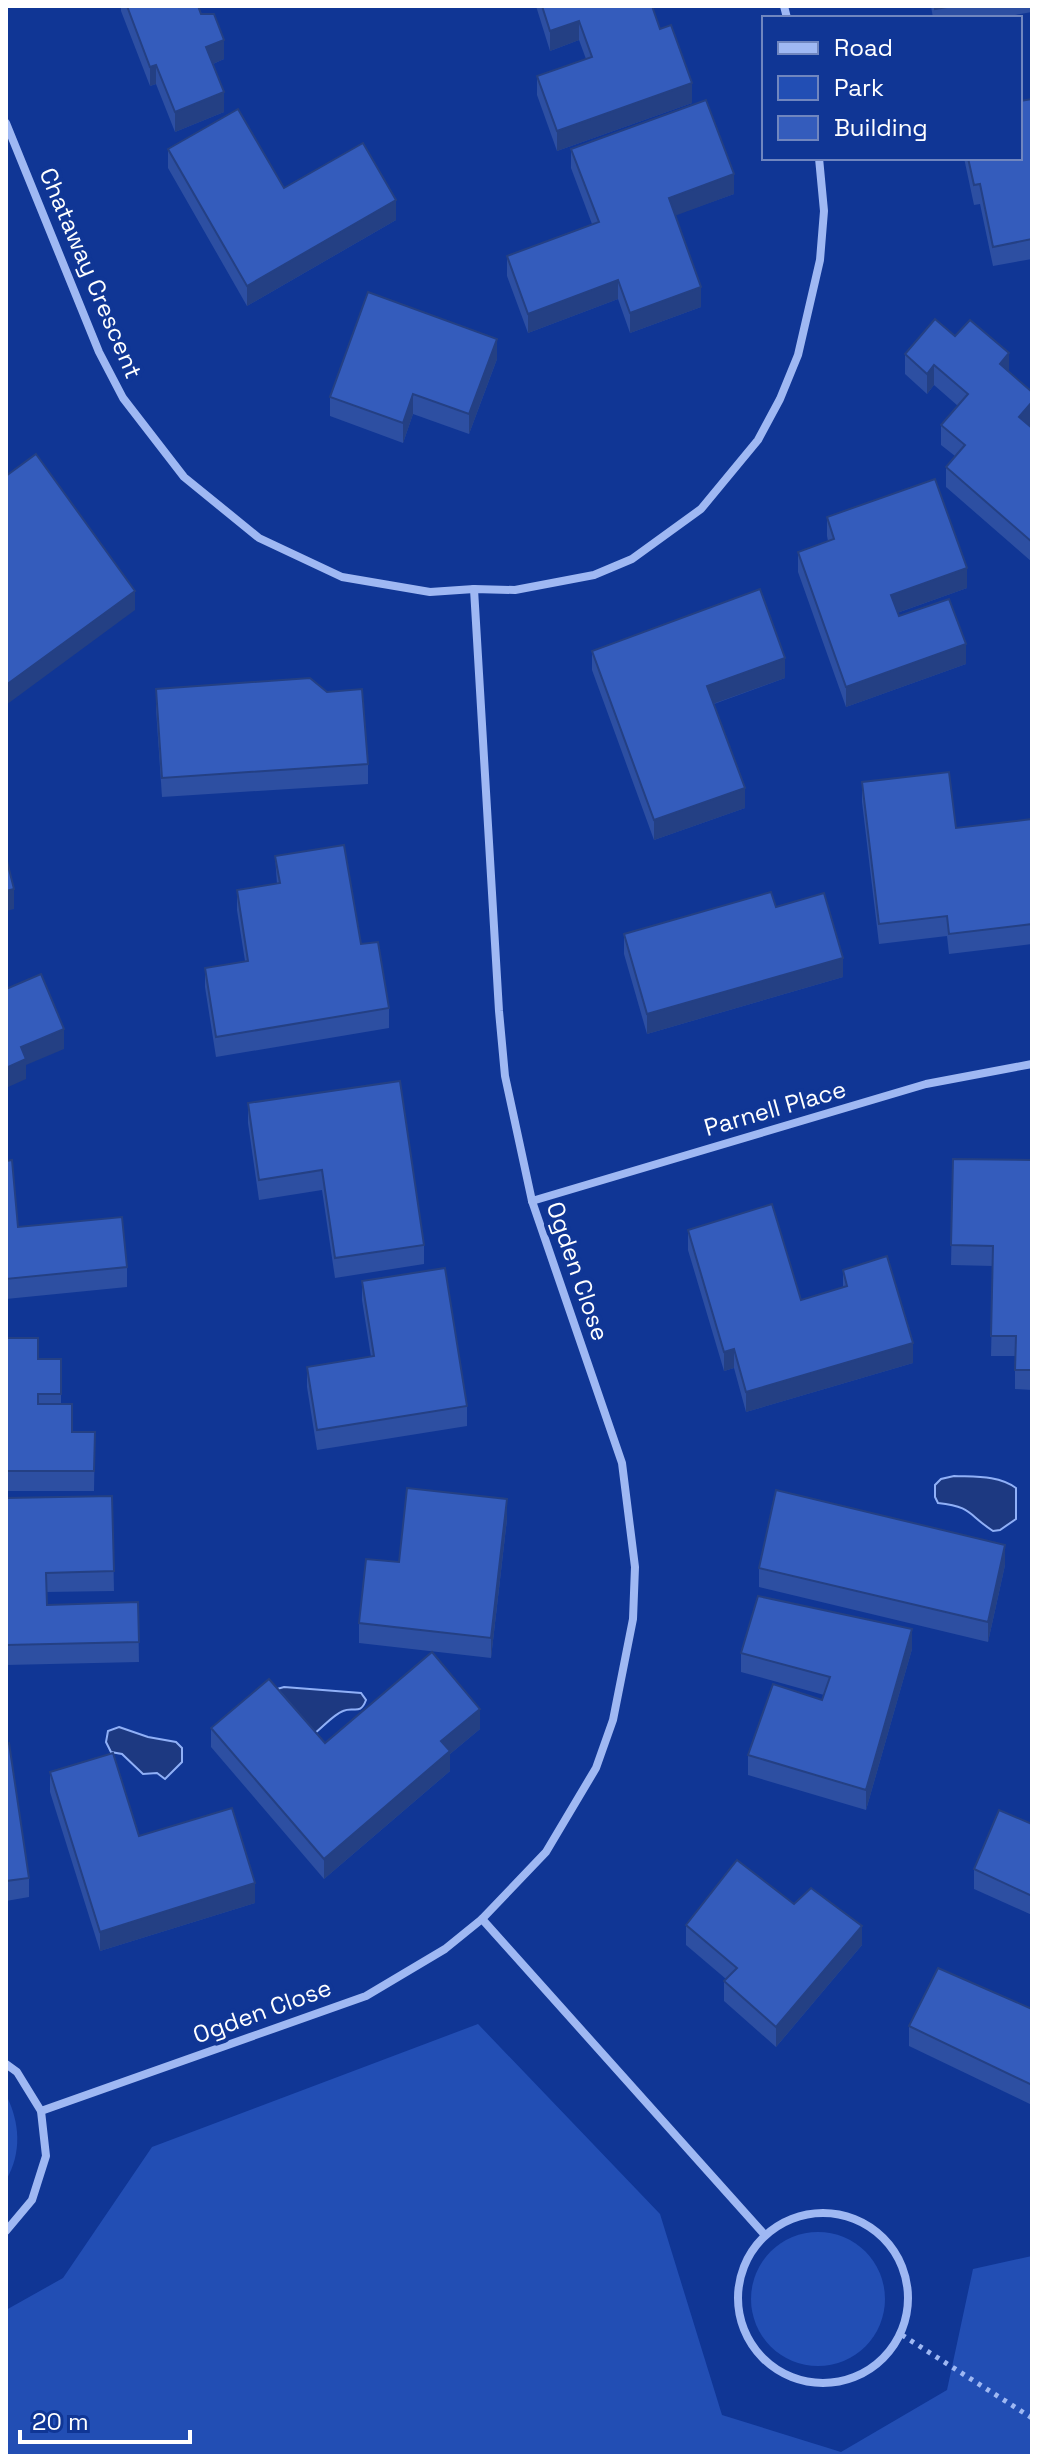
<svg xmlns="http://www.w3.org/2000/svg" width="1038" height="2462" viewBox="0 0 1038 2462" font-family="'Space Grotesk',sans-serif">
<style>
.green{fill:#224eb4}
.water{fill:#1d3981;stroke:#90b0f7;stroke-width:2}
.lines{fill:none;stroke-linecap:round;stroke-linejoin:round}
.path{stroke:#9fb8f3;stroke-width:5;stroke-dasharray:4 6;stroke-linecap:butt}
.minor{stroke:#9fb8f3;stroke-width:8}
.wall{fill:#2d4fa2}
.shaded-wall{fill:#244084}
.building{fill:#345cbc;stroke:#244084;stroke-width:2}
.labels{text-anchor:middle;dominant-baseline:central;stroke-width:8;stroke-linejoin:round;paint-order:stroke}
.street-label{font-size:24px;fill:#fff;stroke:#103695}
</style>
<rect width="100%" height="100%" fill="#103695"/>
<g class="green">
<path d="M478,2024L660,2214L722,2415L841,2452L947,2390L973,2269L1032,2256V2456H6V2310L63,2278L152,2147Z"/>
<path d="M6,2095C20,2122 22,2153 6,2180Z"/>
<circle cx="818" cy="2299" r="67"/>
</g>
<g class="water">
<path d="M954,1476C975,1477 998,1475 1016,1488V1519L1000,1530L993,1531C967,1514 973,1507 938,1503L935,1497V1485L941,1479Z"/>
<path d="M284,1687L361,1693L366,1700C360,1716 354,1706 343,1711C333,1715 323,1727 315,1733L277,1689Z"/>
<path d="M119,1727L148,1737L176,1742L182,1748V1762L165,1779L157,1773L143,1774L122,1754L111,1752L106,1742L108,1731Z"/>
</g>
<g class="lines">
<path class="path" d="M902,2335L1032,2418"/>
<g class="minor">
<path d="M784,6L787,18"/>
<path d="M6,123L99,352L123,398L184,477L259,538L342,577L430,592L474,589L515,590L594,575L632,559L701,509L758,440L780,399L798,355L820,260L824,211L819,158"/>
<path d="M532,1201L926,1084L1032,1064"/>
<path d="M482,1919L764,2234"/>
<path d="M6,2064L17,2072L41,2111L46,2156L32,2200L6,2231"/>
<path d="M41,2111L366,1996L445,1949L482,1919L546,1852L596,1768L613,1720L633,1619L635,1567L622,1463L532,1201L505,1076L499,1011L474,589"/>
<circle cx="823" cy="2298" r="85"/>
</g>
</g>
<g class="wall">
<path d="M121,6H198L224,59L213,64L224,112L175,132L156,84L150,86L121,11Z"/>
<path d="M536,6H652L660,29L692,103L557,151L537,95V76L586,59L579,40L550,51Z"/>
<path d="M931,6H1032V12L998,18H933Z"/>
<path d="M1032,99V259L993,266L980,204L974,205L964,158H1020Z"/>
<path d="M168,149L284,188L396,220L247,306L168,168Z"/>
<path d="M571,149L734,194L675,215L701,307L630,333L618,299L528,333L507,276V256L592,224L571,168Z"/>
<path d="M955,336L1009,372L1029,426L1032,428V562L946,487V467L955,456L941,445V425L958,406L934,385L927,394L905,374V354Z"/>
<path d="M497,359L469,434L413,414L403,443L330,416V397Z"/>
<path d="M827,517L967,588L897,613L899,616L966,664L846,707L798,572V552L828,541L827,536Z"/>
<path d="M592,651L785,678L714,704L745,808L654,840L592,670Z"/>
<path d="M156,689L368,764V784L162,797L156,709Z"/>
<path d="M862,782L956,828L1032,819V944L949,954L947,936L879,944L862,802Z"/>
<path d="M275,856L361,944L389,1008V1028L216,1057L205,987V968L245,961L237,910V890L277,884Z"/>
<path d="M776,907L843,977L647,1034L624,954V934Z"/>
<path d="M248,1103L424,1245V1264L335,1278L322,1190L259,1200L248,1123Z"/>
<path d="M953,1159L1032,1160V1390L1015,1389V1356H991L993,1266L951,1265Z"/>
<path d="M6,1161L18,1227L127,1267V1287L6,1299Z"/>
<path d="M688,1230L801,1300L843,1288V1270L913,1363L746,1412L734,1368L724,1371L688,1250Z"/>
<path d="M362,1281L467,1406V1426L317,1450L307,1387V1367L371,1357L362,1300Z"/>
<path d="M6,1338L38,1359H61V1404L72,1432H95L94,1491H6Z"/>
<path d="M112,1496L114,1591L46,1592L47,1605L138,1602L139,1662L6,1665V1498Z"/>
<path d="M507,1519L491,1658L359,1643V1623L399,1562Z"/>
<path d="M1005,1565L988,1642L759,1587V1568Z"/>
<path d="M912,1649L866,1810L748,1775V1755L822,1700L824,1695L741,1672V1653Z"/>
<path d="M211,1728L325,1743L480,1729L450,1754V1771L324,1879L211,1747Z"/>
<path d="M6,1744L29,1878V1897L6,1901Z"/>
<path d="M50,1772L139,1836L255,1903L100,1951L50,1792Z"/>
<path d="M1032,1824V1915L974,1889V1869Z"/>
<path d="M794,1904L862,1945L776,2047L724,2001V1981L726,1979L686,1945V1925Z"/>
<path d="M1032,2009V2105L909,2046V2026Z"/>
</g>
<g class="shaded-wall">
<path d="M579,21V40L550,51V31Z"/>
<path d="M224,40V59L206,67V47Z"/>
<path d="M156,65V84L150,86V67Z"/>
<path d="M692,83V103L557,151V131Z"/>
<path d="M224,92V112L175,132V112Z"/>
<path d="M734,174V194L669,218V198Z"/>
<path d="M396,200V220L247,306V286Z"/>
<path d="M618,280V299L528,333V314Z"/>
<path d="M701,287V307L630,333V313Z"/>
<path d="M497,339V359L469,434V414Z"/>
<path d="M1009,353V373L1000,364Z"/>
<path d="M934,365V385L927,394V374Z"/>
<path d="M413,394V414L403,443V423Z"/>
<path d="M1032,402V422L1019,437V417Z"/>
<path d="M967,568V588L891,615V595Z"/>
<path d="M135,591V610L6,705V685Z"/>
<path d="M966,644V664L846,707V687Z"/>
<path d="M785,658V678L707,706V686Z"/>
<path d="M745,788V808L654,840V820Z"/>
<path d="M14,889V909L6,911V891Z"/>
<path d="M843,958V977L647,1034V1014Z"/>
<path d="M64,1029V1049L26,1065V1079L6,1088V1068L21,1047Z"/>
<path d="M913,1343V1363L746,1412V1392Z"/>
<path d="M734,1349V1368L724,1371V1352Z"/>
<path d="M507,1499V1519L491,1658V1638Z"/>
<path d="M1005,1545V1565L988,1642V1622Z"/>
<path d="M912,1629V1649L866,1810V1790Z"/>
<path d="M480,1709V1729L450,1754V1771L324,1879V1859L441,1741Z"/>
<path d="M255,1883V1903L100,1951V1932Z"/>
<path d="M862,1926V1945L776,2047V2027Z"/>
</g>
<g class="building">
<path d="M127,6H198L201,14H214L224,40L206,47L224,92L175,112L156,65L150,67Z"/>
<path d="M542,6H652L660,29L671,25L692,83L557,131L537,76L592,57L579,21L550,31Z"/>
<path d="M935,6H953L935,9Z"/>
<path d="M1032,99V239L993,247L980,184L974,185L968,158H1020V101Z"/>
<path d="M706,100L734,174L669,198L701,287L630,313L618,280L528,314L507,256L599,222L571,149Z"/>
<path d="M238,109L284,188L363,143L396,200L247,286L168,149Z"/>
<path d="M368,292L497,339L469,414L413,394L403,423L330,397Z"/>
<path d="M935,319L955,336L970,320L1009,353L1000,364L1032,392V402L1019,417L1032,428V542L946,467L965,445L941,425L968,394L934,365L927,374L905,354Z"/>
<path d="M36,454L135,591L6,685V476Z"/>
<path d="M935,479L967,568L891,595L899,616L949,599L966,644L846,687L798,552L834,539L827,517Z"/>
<path d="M760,589L785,658L707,686L745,788L654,820L592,651Z"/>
<path d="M310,678L327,692L362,689L368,764L162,778L156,689Z"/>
<path d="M949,772L956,828L1032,819V924L949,934L947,916L879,924L862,782Z"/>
<path d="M344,845L361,944L378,942L389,1008L216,1037L205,968L248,961L237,890L280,883L275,856Z"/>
<path d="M6,857L14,889L6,891Z"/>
<path d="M771,892L776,907L824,893L843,958L647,1014L624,934Z"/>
<path d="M41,974L64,1029L21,1047L26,1059L6,1068V989Z"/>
<path d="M400,1081L424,1245L335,1258L322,1170L259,1180L248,1103Z"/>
<path d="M953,1159L1032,1160V1370H1015L1016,1336H991L993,1246L951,1245Z"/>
<path d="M12,1160L18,1227L122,1217L127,1267L6,1279V1161Z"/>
<path d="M772,1204L801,1300L847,1286L843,1270L887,1256L913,1343L746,1392L734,1349L724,1352L688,1230Z"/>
<path d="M445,1268L467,1406L317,1430L307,1367L374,1356L362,1281Z"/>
<path d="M6,1338H38V1359H61V1394H38V1404H72V1432H95L94,1471H6Z"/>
<path d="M407,1488L507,1499L491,1638L359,1623L366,1559L399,1562Z"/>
<path d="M776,1490L1005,1545L988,1622L759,1568Z"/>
<path d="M112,1496L114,1571L46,1573L47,1605L138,1602L139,1642L6,1645V1498Z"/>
<path d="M758,1596L912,1629L866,1790L748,1755L773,1684L822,1700L830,1677L741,1653Z"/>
<path d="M432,1652L480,1709L441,1741L450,1751L324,1859L211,1728L269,1679L325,1743Z"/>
<path d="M9,1743L29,1878L6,1881V1744Z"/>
<path d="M113,1753L139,1836L232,1808L255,1883L100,1932L50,1772Z"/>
<path d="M999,1810L1032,1824V1896L974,1869Z"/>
<path d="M737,1860L794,1904L811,1888L862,1926L776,2027L724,1981L737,1968L686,1925Z"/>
<path d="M938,1968L1032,2009V2085L909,2026Z"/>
</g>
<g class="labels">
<g class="street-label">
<text transform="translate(91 273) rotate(67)">Chataway Crescent</text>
<text transform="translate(775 1108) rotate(-16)">Parnell Place</text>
<text transform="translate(578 1271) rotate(71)">Ogden Close</text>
<text transform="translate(262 2011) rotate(-20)">Ogden Close</text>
</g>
</g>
<rect width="1038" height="2462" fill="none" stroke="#ffffff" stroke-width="16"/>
<rect x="762" y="16" width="260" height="144" fill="#103695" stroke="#7086bf" stroke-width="2"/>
<rect x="778" y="42" width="40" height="12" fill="#9fb8f3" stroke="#7086bf" stroke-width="2"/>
<text x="834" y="56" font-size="24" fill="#ffffff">Road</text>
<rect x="778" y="76" width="40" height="24" fill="#224eb4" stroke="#7086bf" stroke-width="2"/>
<text x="834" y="96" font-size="24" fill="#ffffff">Park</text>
<rect x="778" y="116" width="40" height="24" fill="#345cbc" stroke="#7086bf" stroke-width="2"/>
<text x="834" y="136" font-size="24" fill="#ffffff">Building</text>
<path d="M20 2430v12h170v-12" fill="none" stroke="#ffffff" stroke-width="4"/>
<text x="32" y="2430" font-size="24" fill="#ffffff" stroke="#103695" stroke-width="6" paint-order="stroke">20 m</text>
</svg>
